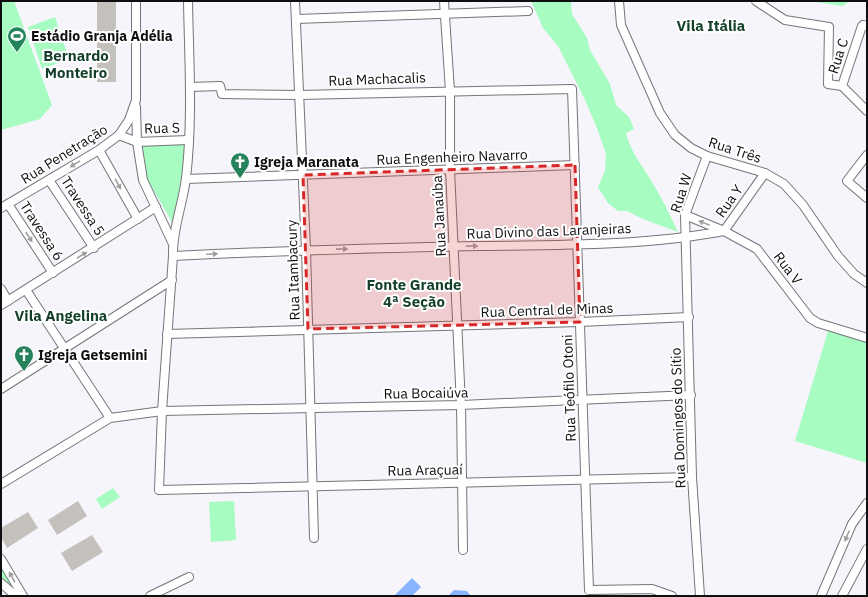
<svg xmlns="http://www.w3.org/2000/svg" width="868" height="597" viewBox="0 0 868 597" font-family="'IBM Plex Sans',sans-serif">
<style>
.green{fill:#a6fcc1}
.water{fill:#89b4ff}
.building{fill:#c4c0bc}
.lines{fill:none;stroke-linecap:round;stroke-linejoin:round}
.minor-casing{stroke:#75757a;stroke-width:10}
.minor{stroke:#fff;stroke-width:8}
.oneway{fill:#9f9fa0}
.marked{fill:#d62828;fill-opacity:0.2;stroke:#d62828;stroke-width:3;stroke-dasharray:8 5;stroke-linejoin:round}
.labels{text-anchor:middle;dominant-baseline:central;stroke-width:4;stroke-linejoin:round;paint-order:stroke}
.poi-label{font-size:14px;font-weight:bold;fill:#0f0f11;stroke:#fff;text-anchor:start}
.street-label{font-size:14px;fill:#0f0f11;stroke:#fff}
.neighbourhood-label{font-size:15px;font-weight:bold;fill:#143f2b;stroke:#fff}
</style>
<rect width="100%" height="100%" fill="#f6f5fb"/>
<g class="green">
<path d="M1,1H14L52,105L40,119L1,130Z"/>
<path d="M531,1H571L572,14L587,38L590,50L610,84L616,105L629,117L634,129L626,133C631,153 642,165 652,182C662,198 670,215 678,232L643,219L627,211H618L608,203L598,187L605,171L606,154L597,128L585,100L558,46L543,28Z"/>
<path d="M810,1H850L842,6Z"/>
<path d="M55,17L69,59L42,69L28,27Z"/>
<path d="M142,145H185L183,177L172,222L147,179Z"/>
<path d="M829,328L867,339V463L795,441Z"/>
<path d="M113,488L120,497L102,509L96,499Z"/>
<path d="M234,501L236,540L211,542L209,502Z"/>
<path d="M1,553L26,596L1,587Z"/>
</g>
<g class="water">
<path d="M412,578L421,587L412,596H394Z"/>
<path d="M454,590L467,591L471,596H448Z"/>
</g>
<g class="building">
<rect x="97" y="1" width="19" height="81"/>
<path d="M78,501L87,516L57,535L48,520Z"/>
<path d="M28,512L38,528L7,548L1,537V528Z"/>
<path d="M92,535L103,552L72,571L61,553Z"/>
</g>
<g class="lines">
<g class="minor-casing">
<g id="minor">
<path d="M188,1C189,60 193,120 186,178C183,204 172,230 173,256L162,411L159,490L692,477"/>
<path d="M295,1L306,250L314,538"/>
<path d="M444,1L450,91V170L461,405L463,550"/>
<path d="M619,1L621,25L660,113L675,135L691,148L707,156L765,173L784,184L803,205L838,256L854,274L867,283"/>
<path d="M756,1L785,20L829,27L828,84L842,86"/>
<path d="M296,19L528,11"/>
<path d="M867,26L863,25L862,26L842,86L867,111"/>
<path d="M190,87L220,86L222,94L299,95L572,89L589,590L652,589L672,596"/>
<path d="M136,107L137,142L143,180L173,244"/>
<path d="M119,135L137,142L188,140"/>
<path d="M99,150L138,219"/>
<path d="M867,155L847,181L867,198"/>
<path d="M186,179L575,165"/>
<path d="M49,180L94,248"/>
<path d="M8,204L53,273"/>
<path d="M1,208L99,150L119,135L129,120L136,100V1"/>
<path d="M685,215L724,231L757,249L810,318L818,323L867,338"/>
<path d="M173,256C275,251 377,248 479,246C561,245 644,246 724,231L765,173"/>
<path d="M1,289L8,301"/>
<path d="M26,290L110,418"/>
<path d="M1,305L156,207"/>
<path d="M167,334L580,322L689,317"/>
<path d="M1,389L172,280"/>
<path d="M1,484L110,418L162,411L461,405L691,395"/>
<path d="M1,559L23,596"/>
<path d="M1,583L16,596"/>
<path d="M150,596L189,577"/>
<path d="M700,596L692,477L685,215L707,156"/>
<path d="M821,596L852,524L867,503"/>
<path d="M842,596L867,549"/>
</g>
</g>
<use href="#minor" class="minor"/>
</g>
<defs><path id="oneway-solid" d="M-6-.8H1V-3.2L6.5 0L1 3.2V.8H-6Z"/></defs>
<g class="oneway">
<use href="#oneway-solid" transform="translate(75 164) rotate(148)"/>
<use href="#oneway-solid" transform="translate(118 184) rotate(61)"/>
<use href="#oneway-solid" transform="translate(704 223) rotate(-158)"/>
<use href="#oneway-solid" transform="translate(29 237) rotate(57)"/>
<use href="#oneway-solid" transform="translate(472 246) rotate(-1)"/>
<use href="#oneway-solid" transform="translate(342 249) rotate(-1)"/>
<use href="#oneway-solid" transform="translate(212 254) rotate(-3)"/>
<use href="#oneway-solid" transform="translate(82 255) rotate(-31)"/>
<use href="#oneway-solid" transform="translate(847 536) rotate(113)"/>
<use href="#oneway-solid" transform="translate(12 577) rotate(-119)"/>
</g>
<path class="marked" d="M575,165L580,322L308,329L303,175Z"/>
<defs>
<g id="stadium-pin" transform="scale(1)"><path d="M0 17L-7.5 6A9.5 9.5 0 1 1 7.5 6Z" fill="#24835a" stroke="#fff"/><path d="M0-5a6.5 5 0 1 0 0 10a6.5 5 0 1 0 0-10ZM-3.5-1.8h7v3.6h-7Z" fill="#fff"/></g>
<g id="church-pin" transform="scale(1)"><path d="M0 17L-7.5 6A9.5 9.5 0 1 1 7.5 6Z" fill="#24835a" stroke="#fff"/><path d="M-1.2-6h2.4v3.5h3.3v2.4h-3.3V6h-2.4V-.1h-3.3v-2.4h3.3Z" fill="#fff"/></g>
</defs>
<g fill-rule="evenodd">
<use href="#stadium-pin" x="17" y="36"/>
<use href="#church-pin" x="240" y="162"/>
<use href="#church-pin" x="24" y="355"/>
</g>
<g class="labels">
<g class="poi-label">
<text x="31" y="36">Estádio Granja Adélia</text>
<text x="254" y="162">Igreja Maranata</text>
<text x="38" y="355">Igreja Getsemini</text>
</g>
<g class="street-label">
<text transform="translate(838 56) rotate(-72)">Rua C</text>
<text transform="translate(377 79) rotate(-2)">Rua Machacalis</text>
<text transform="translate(162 128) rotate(-2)">Rua S</text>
<text transform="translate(735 150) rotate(18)">Rua Três</text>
<text transform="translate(64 154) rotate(-32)">Rua Penetração</text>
<text transform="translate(452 157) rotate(-2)">Rua Engenheiro Navarro</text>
<text transform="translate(681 193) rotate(-72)">Rua W</text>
<text transform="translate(729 201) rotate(-55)">Rua Y</text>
<text transform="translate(83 206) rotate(57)">Travessa 5</text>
<text transform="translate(439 216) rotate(-93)">Rua Janaúba</text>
<text transform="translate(42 231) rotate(57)">Travessa 6</text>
<text transform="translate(549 231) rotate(-2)">Rua Divino das Laranjeiras</text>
<text transform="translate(788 268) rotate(53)">Rua V</text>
<text transform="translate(293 270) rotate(-92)">Rua Itambacury</text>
<text transform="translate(547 310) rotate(-2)">Rua Central de Minas</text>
<text transform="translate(569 388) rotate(-92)">Rua Teófilo Otoni</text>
<text transform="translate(426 393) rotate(-1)">Rua Bocaiúva</text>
<text transform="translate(678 418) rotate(-92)">Rua Domingos do Sítio</text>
<text transform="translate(425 470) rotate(-1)">Rua Araçuaí</text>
</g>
<g class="neighbourhood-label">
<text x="711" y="25">Vila Itália</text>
<text x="76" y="55">Bernardo<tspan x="76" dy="17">Monteiro</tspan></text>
<text x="414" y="284">Fonte Grande<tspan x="414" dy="17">4ª Seção</tspan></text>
<text x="61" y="315">Vila Angelina</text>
</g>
</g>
<rect width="868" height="597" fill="none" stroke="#0f0f11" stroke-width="4"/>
</svg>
